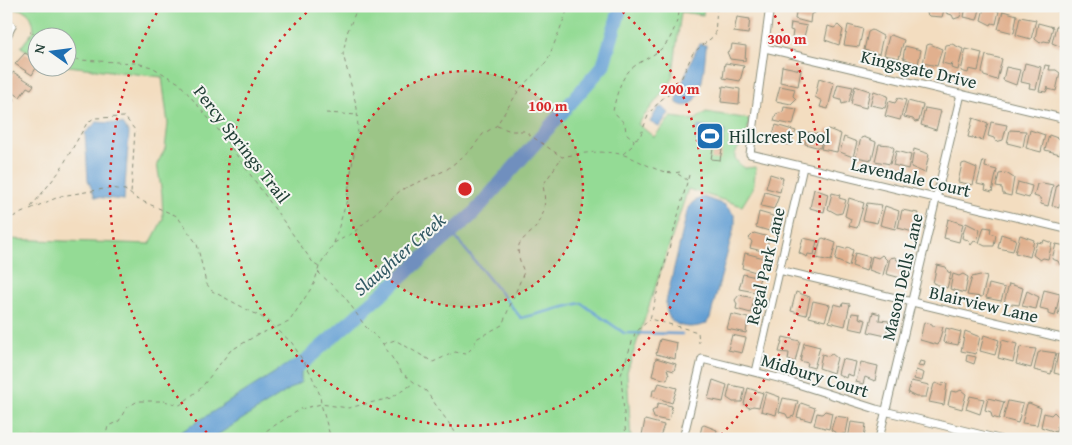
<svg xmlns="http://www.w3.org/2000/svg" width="1072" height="445" viewBox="0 0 1072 445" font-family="'Gentium Book Plus',serif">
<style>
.green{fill:#94db95;stroke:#5a8c64}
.water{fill:#629ed3;stroke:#406e84}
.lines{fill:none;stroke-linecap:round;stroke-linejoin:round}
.stream{stroke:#629ed3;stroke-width:2.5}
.river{stroke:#629ed3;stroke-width:14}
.building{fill:#e1b08e}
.street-casing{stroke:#898d7a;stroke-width:9}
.path{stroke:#898d7a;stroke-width:1;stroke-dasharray:4 4;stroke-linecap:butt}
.street{stroke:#fff;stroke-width:7}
.ring{fill:none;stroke:#d62828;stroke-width:2.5;stroke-dasharray:2.5 5}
.labels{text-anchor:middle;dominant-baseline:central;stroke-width:4;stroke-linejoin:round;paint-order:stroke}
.street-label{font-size:18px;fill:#1f3d34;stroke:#f6f6f2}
.poi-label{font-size:18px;fill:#1f3d34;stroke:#f6f6f2;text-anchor:start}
.water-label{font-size:19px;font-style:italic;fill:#335a64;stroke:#f6f6f2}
.centre{fill:#d62828;stroke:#f6f6f2;stroke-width:2.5}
.ring-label{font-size:15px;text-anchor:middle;font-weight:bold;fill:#d62828;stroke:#f6f6f2;stroke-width:4;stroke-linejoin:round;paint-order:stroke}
</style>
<rect width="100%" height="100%" fill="#f6f6f2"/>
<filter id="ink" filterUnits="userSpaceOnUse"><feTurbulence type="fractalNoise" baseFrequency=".02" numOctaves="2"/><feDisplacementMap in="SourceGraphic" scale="10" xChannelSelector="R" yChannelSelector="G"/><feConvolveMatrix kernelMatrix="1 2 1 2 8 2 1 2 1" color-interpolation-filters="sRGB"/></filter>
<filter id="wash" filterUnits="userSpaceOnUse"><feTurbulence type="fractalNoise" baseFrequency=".0096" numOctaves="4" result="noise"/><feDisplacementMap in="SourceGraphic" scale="20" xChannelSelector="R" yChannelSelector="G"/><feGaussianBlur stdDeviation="1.12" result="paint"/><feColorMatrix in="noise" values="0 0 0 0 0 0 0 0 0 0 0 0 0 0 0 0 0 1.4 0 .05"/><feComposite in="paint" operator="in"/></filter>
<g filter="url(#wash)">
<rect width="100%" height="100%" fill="#f3ddc0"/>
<path class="green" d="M6,6H704L703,15L681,12L672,80L638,124L654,137L671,117L695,120L706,112L749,119C748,124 748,130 747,135C743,148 723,154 745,168L756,167L753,188L742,206L688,189L627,372L631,439H6V239L150,244L163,219L162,194L157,164L165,149L168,124L162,77L68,66V38H38L37,57L21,47L34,30C33,12 23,6 6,10Z"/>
<g class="water">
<path d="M700,44L706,45V49C704,63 703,119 677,103C675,98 696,48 700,44Z"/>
<path d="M663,107L669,113L659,127L650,122L658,108Z"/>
<path d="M97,122L123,124L129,133L124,200L95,197L88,180L85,133Z"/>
<path d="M698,126L725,131L722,146L696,141Z"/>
<path d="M703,197L725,205L735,216V224L710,318L706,324C686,331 665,326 666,302L688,208L693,202Z"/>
<path d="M290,363L301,373V382L211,439H170Z"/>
</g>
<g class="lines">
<path class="stream" d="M452,233L521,318L581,303L624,333L682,334"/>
<path class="river" d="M281,377L304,362L472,215L603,66L621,6"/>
</g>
<g id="blocks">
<g class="building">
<path d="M730,6H742L741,10Z"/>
<path d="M797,6H813L815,13L811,14L810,23L795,19Z"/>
<path d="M892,6H907L906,10L899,12L897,8Z"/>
<path d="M929,6H945L942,17L929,16L927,14Z"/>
<path d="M947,6H963L960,17L954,19L952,15L946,13Z"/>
<path d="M966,6H981L977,20L964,17Z"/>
<path d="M984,8L999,11L996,24L992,23L991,25L981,20Z"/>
<path d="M1003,11L1017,15L1014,33L998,29Z"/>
<path d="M737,17L750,19L748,34L734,32Z"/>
<path d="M1020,17L1036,20L1031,39L1016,35Z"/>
<path d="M791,23L807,26L803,40L792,38L793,31L790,30Z"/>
<path d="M1038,23L1053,27L1049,42L1044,41L1040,43L1035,39Z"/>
<path d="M838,25L843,30L839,45L825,40L828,26L834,28Z"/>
<path d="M848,25L863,29L859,47L844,45Z"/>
<path d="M1056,26L1066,27L1064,48L1052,43Z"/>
<path d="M872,30L883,36L879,54L864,50L868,32Z"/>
<path d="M891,35L904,40L899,58L884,55L889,36Z"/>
<path d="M732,44L746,46L745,61L730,59L727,52L731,50Z"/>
<path d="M930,44L942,49L937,66L923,63L927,45Z"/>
<path d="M952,44L963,49L958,70L951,68L952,63L950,65L942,63L946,45Z"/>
<path d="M905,46L921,50L918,64L903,58Z"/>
<path d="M966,49L982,53L978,71L969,69L968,73L961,71Z"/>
<path d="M25,53L38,60V68H40L38,70L36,68L32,75L15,64Z"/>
<path d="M986,55L1002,59L997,80L984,76L982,72Z"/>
<path d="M725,63L744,66L740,81L723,78Z"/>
<path d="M1025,63L1041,67L1036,89L1029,88L1030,84L1021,82Z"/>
<path d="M1045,65L1050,66L1049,70H1056L1060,73L1056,91L1048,89V87L1046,92L1039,91Z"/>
<path d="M782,66L801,70L798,86L780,82Z"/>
<path d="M1006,67L1020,70L1016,85L1003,80Z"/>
<path d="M13,72L34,85L31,89L27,87L20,97L6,88V79L9,81Z"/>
<path d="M819,78L834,83L828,109L820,107L822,101L815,97Z"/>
<path d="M838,84L853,87L849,102L842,104L841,100L834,98Z"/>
<path d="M723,86L740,89L739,104L721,102Z"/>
<path d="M780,86L795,89L793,96L796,99L791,104L776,101Z"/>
<path d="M855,86L870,91L866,108L851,104Z"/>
<path d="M874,91L888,96L885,108L870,105Z"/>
<path d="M6,93L14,99L6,108Z"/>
<path d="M898,98L906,100L900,120L885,116L889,101L895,103Z"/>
<path d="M908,101L923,105L919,121L915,122L913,119L904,117Z"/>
<path d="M784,107L797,109L793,125L774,121L776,114L783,112Z"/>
<path d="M925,108L941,111L936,130L921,125Z"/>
<path d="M973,118L988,123L983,140L968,137Z"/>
<path d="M991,122L1007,125L1003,140L996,142L994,138L988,136Z"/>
<path d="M776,125L796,131L790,145L771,140Z"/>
<path d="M828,129L841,134L837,152L821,149L826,130Z"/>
<path d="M1010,130L1026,131L1023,147L1007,143Z"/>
<path d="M1030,130L1045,135L1041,152L1026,148Z"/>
<path d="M808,132L823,135L820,148L805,144Z"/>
<path d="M1049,135L1063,140L1060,154L1045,150Z"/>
<path d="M844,137L857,142L853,157L840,152Z"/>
<path d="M864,137L876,142L872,160L856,157L861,138Z"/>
<path d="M879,144L890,145L894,148L890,164L875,161Z"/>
<path d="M713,148L722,149L720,160L711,159Z"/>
<path d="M914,149L929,154L925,173L911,167Z"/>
<path d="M896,151L911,155L908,169L893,165Z"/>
<path d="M983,161L986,162L985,167L997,170L992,192L985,190L986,186L977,184Z"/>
<path d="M965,163L977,168L973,185L958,182L962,164Z"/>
<path d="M1006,173L1014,178L1011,196L1003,194L1002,188L996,187L999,174Z"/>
<path d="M770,174L783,178L780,192L766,188Z"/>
<path d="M1018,182L1032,186L1029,198L1015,194Z"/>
<path d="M1043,183L1053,185L1048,206L1041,204L1040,198L1034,196L1037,184Z"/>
<path d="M1057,184L1066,186V206L1060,204L1059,208L1052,206Z"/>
<path d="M814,189L828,194L824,212L810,208Z"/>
<path d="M765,192L779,196L774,209L761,206Z"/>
<path d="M832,193L840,195L839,198L846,200L842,213L837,214L828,209Z"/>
<path d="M849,198L864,203L857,228L849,226L851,219L845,216Z"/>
<path d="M867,203L882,205L877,223L863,220Z"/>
<path d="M885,206L899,211L895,229L880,225Z"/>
<path d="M902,210L918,213L913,232L898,228Z"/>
<path d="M759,212L773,216L769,231L756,227Z"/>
<path d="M948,219L963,224L959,242L944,238Z"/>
<path d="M966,223L980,230L977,242L974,241L971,245L968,240L962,238Z"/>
<path d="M984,227L991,228L990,233L996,235L994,246H985L979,243Z"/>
<path d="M754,233L769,237L766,252L750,248L752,242L749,238Z"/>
<path d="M1001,234L1016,239L1013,251L998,248Z"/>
<path d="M1020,235L1034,240L1030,257L1015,253Z"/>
<path d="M803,238L817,241L814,255L808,254L807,257L799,253Z"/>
<path d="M823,238L836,243L831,261L816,258L821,239Z"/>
<path d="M1044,240L1052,243L1048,259L1043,258L1040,260L1033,255L1037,242L1043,243Z"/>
<path d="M1056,244L1066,246V263L1060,265L1058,261L1052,259Z"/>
<path d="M838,247L845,249L848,247L853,250L849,266L835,260Z"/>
<path d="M745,253L764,258L759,273L742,268Z"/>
<path d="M855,253L870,257L866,271L852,266Z"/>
<path d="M882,255L887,260L883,275L869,270L872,256L878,258Z"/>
<path d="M895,257L897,260L905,262L901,278L886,274L890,258Z"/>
<path d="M937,265L946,267L948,272L951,273L947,288L933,283Z"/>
<path d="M743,274L760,278L755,292L739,289Z"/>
<path d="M953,274L959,276L963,274L968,277L965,293L950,289Z"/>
<path d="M980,275L987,277L982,297L967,295L972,277Z"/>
<path d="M989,284L1005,288L1001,301L986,298Z"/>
<path d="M1009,284L1023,288L1019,305L1004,303Z"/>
<path d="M1044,290L1060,294L1055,316L1048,314V310L1040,308Z"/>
<path d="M1027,291L1039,297L1036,309L1022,306Z"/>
<path d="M796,292L810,297L806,315L791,311Z"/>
<path d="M739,295L754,298L751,313L736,309L737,304L735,300Z"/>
<path d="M813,301L830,305L825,321L809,317Z"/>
<path d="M843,303L850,304L845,326L829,322L834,304L842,306Z"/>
<path d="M1061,303L1066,304V317L1058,315Z"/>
<path d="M873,312L880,314L879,320L889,321L886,336L868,332Z"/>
<path d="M852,313L860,314L859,318L866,320L863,331L849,328Z"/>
<path d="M731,314L748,318L746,333L727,329Z"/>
<path d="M924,322L932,324V326L943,327L938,345L920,340Z"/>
<path d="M946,328L961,332L958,345L943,342Z"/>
<path d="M965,331L980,337L976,354L961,351Z"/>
<path d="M732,335L746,338L742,353L728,350Z"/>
<path d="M984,335L999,340L995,355L980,351Z"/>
<path d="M783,337L800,341L795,362L788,360L789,353L779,352Z"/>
<path d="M660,339L677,343L675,359L656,354Z"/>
<path d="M1002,340L1017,344L1013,362L998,358Z"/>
<path d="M804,343L820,347L814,368L807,366L808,363L800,361Z"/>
<path d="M1020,347L1036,349L1031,368L1016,364Z"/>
<path d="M1042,351L1056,353L1051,374L1034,370L1038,353Z"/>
<path d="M822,354L828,356L832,354L837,358L833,373L819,368Z"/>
<path d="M1058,354L1066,356V376L1054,373Z"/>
<path d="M967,355L976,357L974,364L966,361Z"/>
<path d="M656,358L676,364L674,371L667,369L669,375L667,380L652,376Z"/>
<path d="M842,359L856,362L853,376L847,374L846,378L838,374Z"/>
<path d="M920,361L925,362L924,367L918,366Z"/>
<path d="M861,362L878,366L875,381L865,377L863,384L856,382Z"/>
<path d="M916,370L924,373L922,381L914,379Z"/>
<path d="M713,380L727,385L723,402L708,399Z"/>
<path d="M911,381L929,385L926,397H916L908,393Z"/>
<path d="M659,383L677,388L672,403L652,396L653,390H656Z"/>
<path d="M936,383L942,386L943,383L947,384L944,405L929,402L934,384Z"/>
<path d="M730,385L745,388L742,402H733L727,398Z"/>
<path d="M748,388L763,393L759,407L753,406L749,408L744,404Z"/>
<path d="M961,390L966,394L962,409L948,405L951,391L957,392Z"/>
<path d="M766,392L780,397L776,415L761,411Z"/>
<path d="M970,396L984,399L980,414L966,409Z"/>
<path d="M783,398L798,401L794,416L788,418L786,414L779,412Z"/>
<path d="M988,398L1004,402L999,419L992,417L991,412L985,410Z"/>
<path d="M1008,401L1023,404L1018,423L1003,419Z"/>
<path d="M658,403L672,406L669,421L654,418L652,411L656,409Z"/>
<path d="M801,403L815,408L811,421L797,417Z"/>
<path d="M1029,403L1041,408L1037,425L1022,423L1027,404Z"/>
<path d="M825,411L832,413L829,429L814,425L817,413L822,414Z"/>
<path d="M1054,412L1059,417L1056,432L1041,427L1044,413L1051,415Z"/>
<path d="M1064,413L1066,414V434L1059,432Z"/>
<path d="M835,416L849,418L846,433L840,435L831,430Z"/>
<path d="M645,420L664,425L659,439H650L642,435Z"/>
<path d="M851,422L866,424L864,438L848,439Z"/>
<path d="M704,425L717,430L715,439H699L702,426Z"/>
<path d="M728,434L730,439H717L718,435L724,437Z"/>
</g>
</g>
</g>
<g filter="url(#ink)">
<use href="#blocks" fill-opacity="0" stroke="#898d7a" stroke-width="1"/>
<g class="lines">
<g class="street-casing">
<g id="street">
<path d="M770,6L750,154L1066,229"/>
<path d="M1054,6L1066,9"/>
<path d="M6,23L12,26L6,38"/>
<path d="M765,48L1066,119"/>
<path d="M779,270L1066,339"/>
<path d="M756,372L803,167"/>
<path d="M683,439L702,359L782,379L876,409L999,439"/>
<path d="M879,439L961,94"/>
</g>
</g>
<g class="path">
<path d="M30,32L47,38"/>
<path d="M68,56L79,60L136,63L152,67L179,83L220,132L314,264L319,267"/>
<path d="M326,113L358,115"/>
<path d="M497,126L511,131H524L562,157C581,153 601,150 620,154C640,158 662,179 683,171"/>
<path d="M635,139L640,137L649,113L662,99L676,90L693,53L715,35L717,6"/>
<path d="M623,154L632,146L634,140L626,133L625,124L613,111C616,97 620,78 632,68C650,54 665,54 674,29C677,21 680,15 679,6"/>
<path d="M678,174L687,180"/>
<path d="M689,175L650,319L698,332L699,343"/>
<path d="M31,207L59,172L87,123L94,118L125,117L135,130L131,194"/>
<path d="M30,209L61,196L110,188L125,190L137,199L177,216L197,244L206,283L212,291L267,320L292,343L310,372L320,395L321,404L331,439"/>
<path d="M6,220L28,210"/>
<path d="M334,243L353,233L401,190L446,170L470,151L483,134L496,126L521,87L547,62L569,6"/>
<path d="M318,272L345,297L365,326L383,344L402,373L426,391L460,439"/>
<path d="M383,344L395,340L433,362L455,352L466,354L474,346L476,339L502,325L524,272C508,233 529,244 541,219C546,207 545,197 543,185L562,157"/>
<path d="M105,439L108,426L119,421L126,408L138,401H164L180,405L201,388L230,351L257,335L289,322L314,284L319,267L334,243L346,203L358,129L357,108L343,54L347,33L358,6"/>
<path d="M253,439L301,409L321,404L348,408L391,398L414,383"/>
<path d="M626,439L621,375L635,333L650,319"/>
</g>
<use href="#street" class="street"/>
</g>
</g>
<circle cx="465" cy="189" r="118" fill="#d62828" fill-opacity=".12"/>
<g class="ring">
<circle cx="465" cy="189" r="118"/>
<path d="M617 7A237 237 0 1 1 313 7"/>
<path d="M212 438A355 355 0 0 1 159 9M771 9A355 355 0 0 1 718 438"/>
</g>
<defs>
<g id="stadium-square" transform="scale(1.4375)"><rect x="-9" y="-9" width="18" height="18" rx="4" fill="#1f6fb2" stroke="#f6f6f2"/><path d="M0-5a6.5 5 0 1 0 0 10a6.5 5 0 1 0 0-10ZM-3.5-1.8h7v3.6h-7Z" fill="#fff"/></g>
</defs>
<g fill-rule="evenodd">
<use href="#stadium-square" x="710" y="136"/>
</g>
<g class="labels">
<g class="street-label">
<text transform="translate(919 69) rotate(13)">Kingsgate Drive</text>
<text transform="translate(242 144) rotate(52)">Percy Springs Trail</text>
<text transform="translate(911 177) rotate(13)">Lavendale Court</text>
<text transform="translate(765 266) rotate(-77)">Regal Park Lane</text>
<text transform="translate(902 277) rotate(-77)">Mason Dells Lane</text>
<text transform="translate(984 304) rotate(13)">Blairview Lane</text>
<text transform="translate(815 375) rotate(17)">Midbury Court</text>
</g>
<g class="poi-label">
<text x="729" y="136">Hillcrest Pool</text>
</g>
<g class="water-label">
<text transform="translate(399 254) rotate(-41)">Slaughter Creek</text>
</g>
</g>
<circle cx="465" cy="189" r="8" class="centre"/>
<g class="ring-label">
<text x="787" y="44">300 m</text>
<text x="680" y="94">200 m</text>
<text x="548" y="111">100 m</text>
</g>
<rect width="1072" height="445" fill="none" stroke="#f6f6f2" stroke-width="25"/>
<g transform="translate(52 52) rotate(284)"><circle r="24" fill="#f6f6f2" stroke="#a0aca6"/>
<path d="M0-4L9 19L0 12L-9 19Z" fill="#1f6fb2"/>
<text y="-8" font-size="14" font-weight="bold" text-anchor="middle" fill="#1f3d34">N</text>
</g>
</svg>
